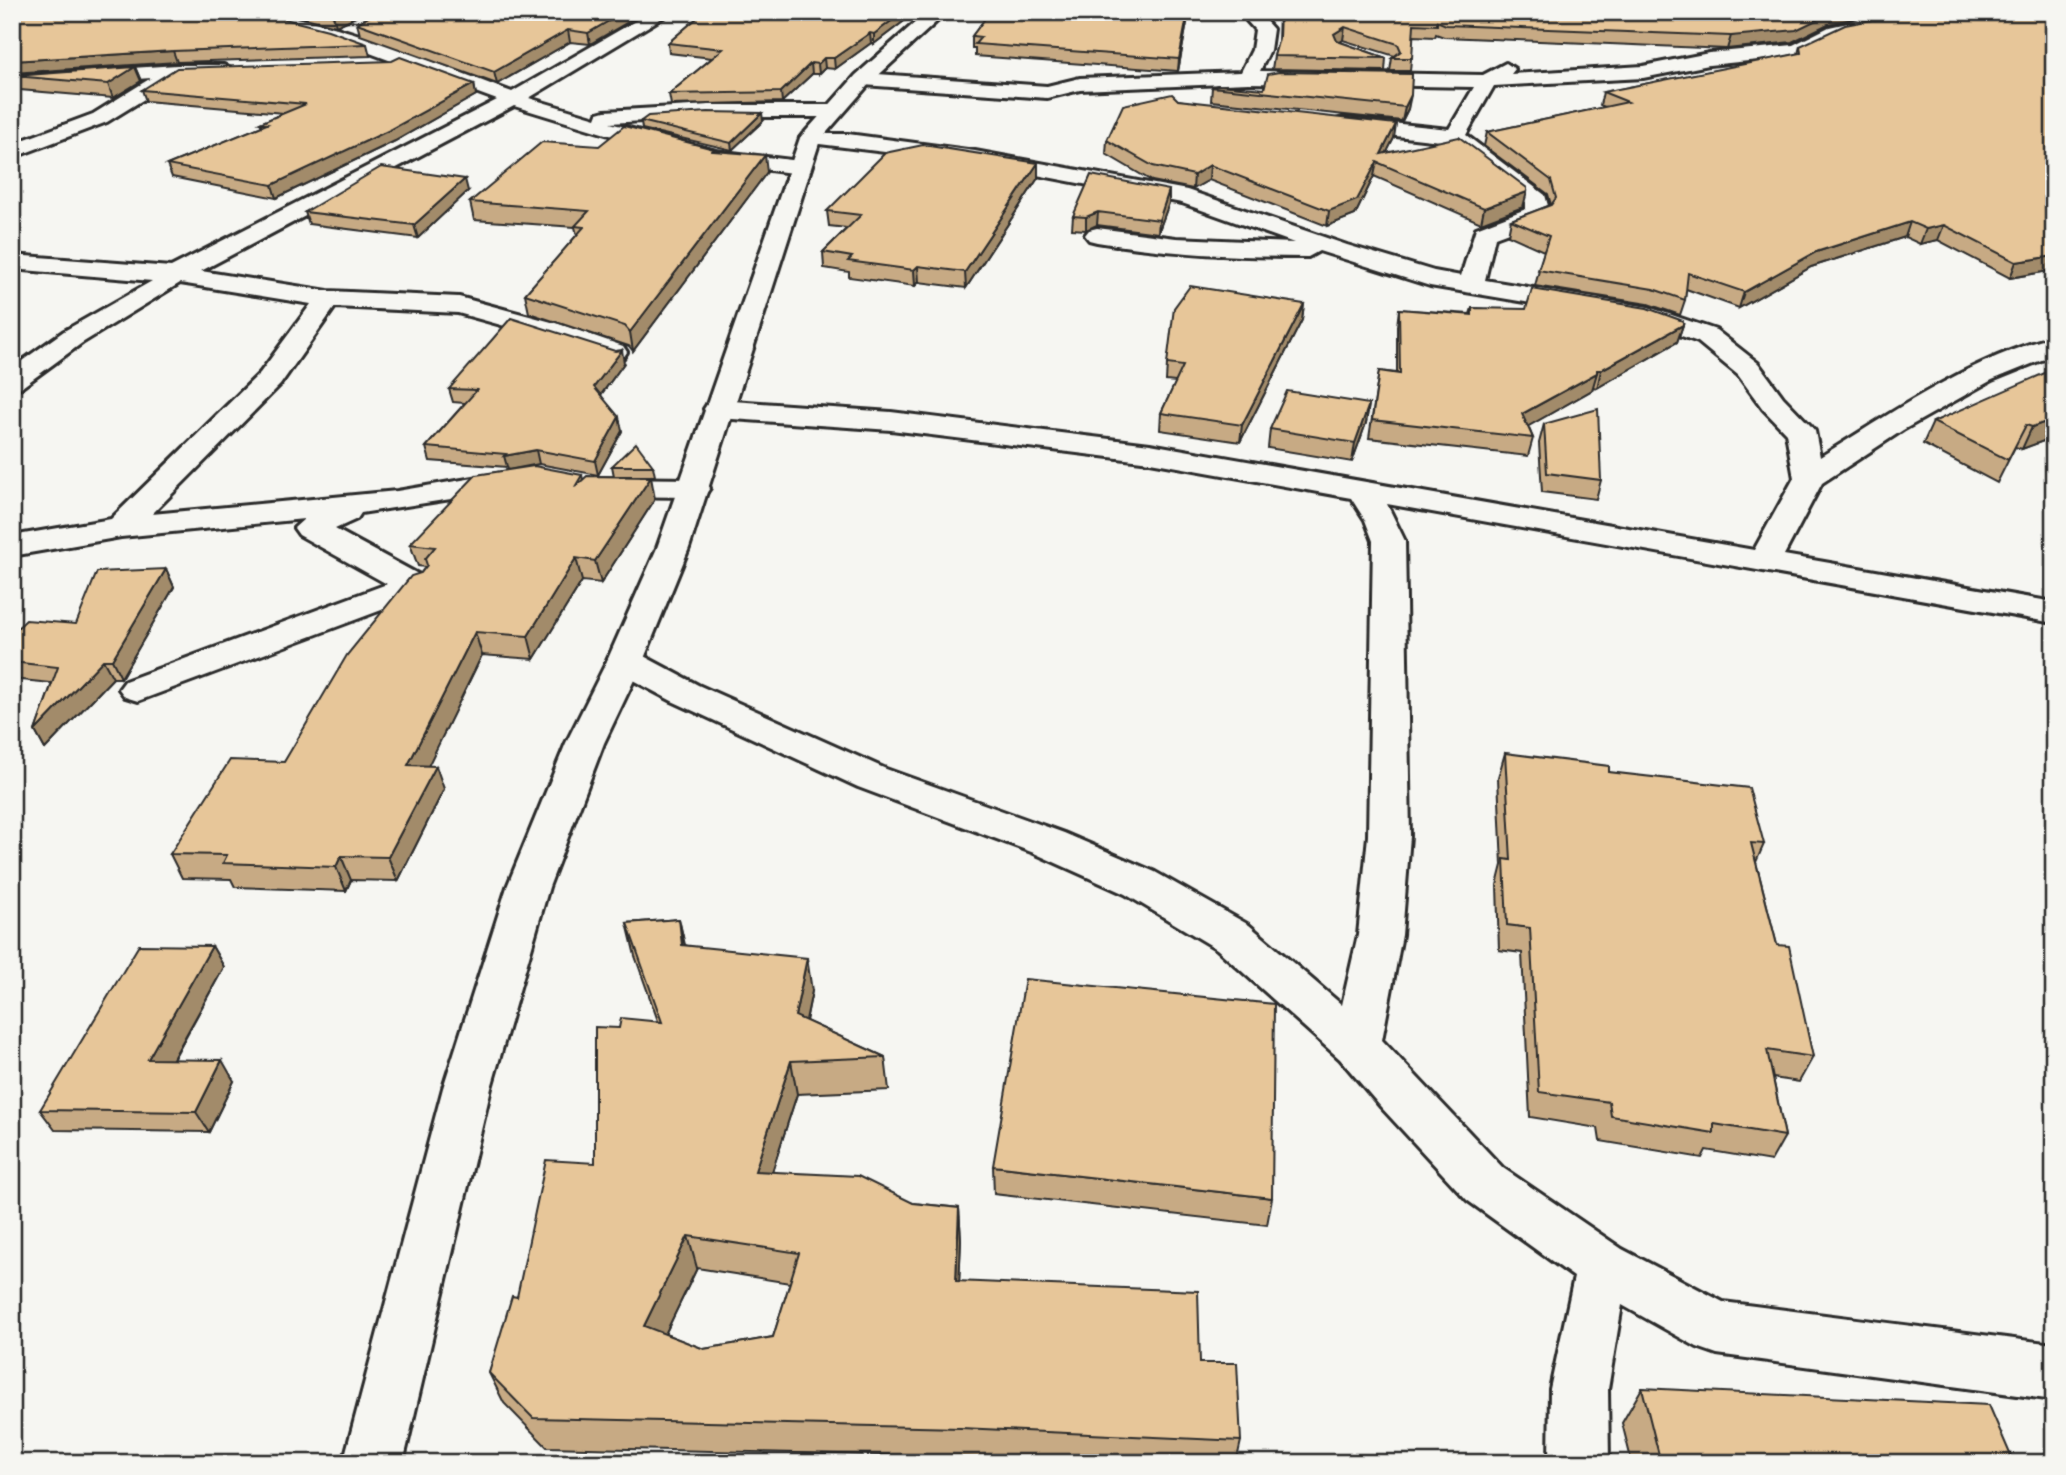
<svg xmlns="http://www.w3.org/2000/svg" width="2066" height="1475" viewBox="0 0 2066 1475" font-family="Mynerve,sans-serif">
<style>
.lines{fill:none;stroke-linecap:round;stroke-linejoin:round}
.street-casing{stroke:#2b2b2b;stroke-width:6}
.secondary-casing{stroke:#2b2b2b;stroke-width:6}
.street{fill:#f6f6f2;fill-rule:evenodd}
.secondary{fill:#f6f6f2;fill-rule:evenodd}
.wall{fill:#c7aa84;stroke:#2b2b2b;stroke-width:2;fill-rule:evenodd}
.shaded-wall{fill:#a28b6b;stroke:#2b2b2b;stroke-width:2}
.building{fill:#e7c699;stroke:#2b2b2b;stroke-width:2;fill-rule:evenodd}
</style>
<rect width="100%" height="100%" fill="#f6f6f2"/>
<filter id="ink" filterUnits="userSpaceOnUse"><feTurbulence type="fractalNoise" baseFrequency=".0143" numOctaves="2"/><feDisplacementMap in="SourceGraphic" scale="14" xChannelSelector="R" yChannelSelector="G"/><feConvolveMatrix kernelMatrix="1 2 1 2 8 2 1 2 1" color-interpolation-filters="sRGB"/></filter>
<g filter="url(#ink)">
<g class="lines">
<g class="street-casing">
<g id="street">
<path d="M241,12C324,12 432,63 512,92L651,12H672L529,98L596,118L598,113L605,111L709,105H832L839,107L842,111L839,115L832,117H709L610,123L716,151L808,162L811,167L808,172L800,174L715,163L612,136L514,106L201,271L328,291L459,297L559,324L623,346L627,352L623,358L613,360L541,336L458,313L335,307L280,385L152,514L397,491L515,471L526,473L530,480L526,487L515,489L361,513L357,519L335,529L427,579L432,586L427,593L138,701L125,697L119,689L125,681L387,584L299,535L294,528L304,519L121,537L12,556V536L111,519L260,373L311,304L180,283L82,343L22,387L12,389V368L64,331L152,281L12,269V255L171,267L497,100L332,39L243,16Z"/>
<path d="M1245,12H1263L1264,19L1273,29L1270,50L1260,71L1483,75L1506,63L1515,69L1511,74L1643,66L1709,53L1793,45L1829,27L1848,23L1854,24L1857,28L1854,32L1841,35L1797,56L1709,65L1643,78L1494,86L1466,135L1545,195L1550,213L1546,218L1495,237L1485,280L1648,307L1716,330L1758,363L1783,397L1810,425L1815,431L1820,457C1891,413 1972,357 2054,337V355L1992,380L1903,430L1822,483L1784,555L2054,602V623L1387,504L1405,541L1410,836L1402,935L1382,1040L1503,1168L1622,1249L1723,1302L2054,1344V1400L1717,1354L1697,1347L1622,1305L1608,1389L1609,1463H1549L1550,1389L1574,1277L1467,1200L1381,1107L1340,1059L1217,949L1125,894L1034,853L858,787L672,701L612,669L607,661L612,653L625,650L638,653L698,685L886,769L1064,833L1155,872L1249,925L1342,1005L1358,935L1368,836L1373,541L1365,520L1351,498L1150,462L891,430L718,418L708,415L704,409L708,403L718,400L891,412L1150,444L1754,550L1794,478L1786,433L1763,409L1738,375L1698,342L1643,322L1430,286L1319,251L1308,257C1237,257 1167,254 1097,242L1089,240L1085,235L1089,230L1097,228L1176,238L1294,243L1182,203L975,163L803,142L800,138L803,134H848L975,151L1187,190L1347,245L1434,271L1461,276L1476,228L1526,209V202L1449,142L1343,130L1336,128L1333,124L1336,120L1343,118L1449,129L1474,87L1248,83L1080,90L1047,98L863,85L853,79L863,73L1047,86L1080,78L1241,72L1252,50L1255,30L1247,21Z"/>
<path d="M1872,12H1893L1902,19L1893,24Z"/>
<path d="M177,65H224L234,71L224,77H180L107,122L12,158V144L93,114L151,78L12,88V76Z"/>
<path d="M601,478L694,479L705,481L710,488L705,495L694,497L601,496L590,494L585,487L590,480Z"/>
</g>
</g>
<g class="secondary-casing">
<path id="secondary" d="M927,12H947L870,83L820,140L689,548L643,661L604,743L549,887L491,1088L403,1463H343L443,1088L507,887L566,743L607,661L657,548L800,138L856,75Z"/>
</g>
<use href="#street" class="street"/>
<use href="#secondary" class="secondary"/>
</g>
<g class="wall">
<path d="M12,12L367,44L370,56L177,62Z"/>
<path d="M282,12H366L336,26Z"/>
<path d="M378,12H645L590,44L570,42L497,84L360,35L357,23Z"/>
<path d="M704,12H916L874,44L871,43L835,69L825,68L819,74H812L782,102L671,105L669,94L712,58L669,53L668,43Z"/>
<path d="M990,12H1189L1178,71L975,56V48H972V36Z"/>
<path d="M1279,12H1888L1828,24L1792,42L1727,49L1444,37L1436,34L1435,37L1413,36L1410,71H1390L1392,58L1395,56L1343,40L1340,42L1386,58L1385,71L1272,69L1274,56L1278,41Z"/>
<path d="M2054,12V270L2010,278L1938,240L1920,244L1905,237L1811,267L1739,308L1686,289L1685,300L1680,315L1648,304L1535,286L1544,251L1508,235L1511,220L1551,205L1548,194L1484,146L1487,132L1605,107L1600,105L1603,92L1798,54L1800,46Z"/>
<path d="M135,67L141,81L113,98L20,90L14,76Z"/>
<path d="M1412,74L1408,109L1402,121L1211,101L1212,87L1264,89Z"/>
<path d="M474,84L476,95L395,141L276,198L172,177L167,165L262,126L260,123L284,113L146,101L142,90Z"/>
<path d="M1178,100L1394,138L1386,153L1523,207L1481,223L1374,176L1355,215L1327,226L1209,180L1193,189L1152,181L1106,154L1107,140Z"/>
<path d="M641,121H763L732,150L642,129Z"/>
<path d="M599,146L714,151L767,172L633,351L629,346L529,313L525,294L577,235L575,227L474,220L470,202Z"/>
<path d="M1038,163V178L966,288L919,282L915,286L849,277V272L824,268L823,252L847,228L829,226L827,211Z"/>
<path d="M468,191L418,238L309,224L305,212Z"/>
<path d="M1169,203L1158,233L1097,225L1086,230L1072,229L1073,216Z"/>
<path d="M1304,304L1302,320L1240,442L1160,430L1161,413L1176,382L1166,381L1167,364Z"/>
<path d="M1472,308L1683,325L1677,342L1597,388L1593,387L1592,390L1528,426L1533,438L1528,456L1369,438L1379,371L1397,373V326L1399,309L1470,314Z"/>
<path d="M624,363L601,395L622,431L598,475L539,464L508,470L507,467L430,461L426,447L465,403L453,402L449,389Z"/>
<path d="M2052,373L2054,437L2022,449L2015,447L1997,483L1923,444L1933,422Z"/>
<path d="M1369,404L1366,423L1352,462L1268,448L1270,429Z"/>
<path d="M1544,424L1601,480L1596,499L1542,492L1539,443Z"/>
<path d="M612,466H653L655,476H614Z"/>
<path d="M582,475L583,480L655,499L601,583L582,581L534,659L482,655L428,765L444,789L398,881L351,880L346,891L235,887L231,879L182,878L170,854L284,762L425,567L418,566L410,544Z"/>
<path d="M166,569L174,587L121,678H113L45,749L35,731L52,683L12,679V633L76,624Z"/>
<path d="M1505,753L1609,772L1764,844L1756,862L1777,945L1813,1057L1799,1082L1773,1078L1785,1136L1771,1161L1706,1150L1702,1158L1600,1141L1598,1128L1530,1117L1522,953L1499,950L1497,885L1502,865L1498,778Z"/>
<path d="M679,919L685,945L812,991L806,1021L885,1057L889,1090L797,1094L772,1172L913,1203L959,1208L961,1240L959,1281L1200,1363L1241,1441L1236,1463H1079L963,1457L547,1447L504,1403L489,1373L517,1297L595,1163L619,1028L658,1021L635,956L627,923ZM697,1268L790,1283L773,1337L704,1349L665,1334Z"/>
<path d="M212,946L224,967L173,1060L234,1081L209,1132L55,1130L40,1110Z"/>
<path d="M993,1166L1272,1198L1267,1225L994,1194Z"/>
<path d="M1642,1388L2014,1463H1632L1622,1423Z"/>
</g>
<g class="shaded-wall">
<path d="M339,12H366L336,26L333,15Z"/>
<path d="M624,12H645L590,44L588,33Z"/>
<path d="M903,12H916L874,44V34Z"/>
<path d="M1188,12H1189L1178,71L1179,59Z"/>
<path d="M1832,12H1888L1828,24L1792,42L1727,49L1731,36Z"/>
<path d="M1345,27L1343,40L1333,46L1334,34Z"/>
<path d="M568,30L570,42L497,84L494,72Z"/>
<path d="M870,33L871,43L835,69L834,58Z"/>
<path d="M173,51L177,62L12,73V61Z"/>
<path d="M824,58L825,68L819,74L818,64Z"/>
<path d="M811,63L812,74L782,102L781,92Z"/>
<path d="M135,67L141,81L113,98L108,84Z"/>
<path d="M474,84L476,95L395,141L276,198L272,185Z"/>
<path d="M1411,95L1408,109L1402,121L1405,107Z"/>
<path d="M762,113L763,121L732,150L731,143Z"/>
<path d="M1396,124L1394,138L1381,164V154Z"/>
<path d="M765,155L767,172L633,351L630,332Z"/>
<path d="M1377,162L1374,176L1355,215L1327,226L1329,211Z"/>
<path d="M1038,163V178L966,288L965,272Z"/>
<path d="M1210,165L1209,180L1193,189L1194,175Z"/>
<path d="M465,179L468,191L418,238L414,225Z"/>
<path d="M1169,190V203L1158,233L1159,220Z"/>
<path d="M1527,192L1523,207L1481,223L1484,208Z"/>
<path d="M1098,212L1097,225L1086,230V217Z"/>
<path d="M1910,222L1905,237L1811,267L1739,308L1744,292L1816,252Z"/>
<path d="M1944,225L1938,240L1920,244L1926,229Z"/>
<path d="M2054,256V270L2010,278L2016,262Z"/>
<path d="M918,266L919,282L915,286L914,270Z"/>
<path d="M1304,304L1302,320L1240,442L1242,425Z"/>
<path d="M1683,325L1677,342L1597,388L1601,370Z"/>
<path d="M622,350L624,363L597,400L594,387Z"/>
<path d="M1597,373L1592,390L1518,432L1522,414Z"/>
<path d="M1369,404L1366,423L1352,462L1355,443Z"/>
<path d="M619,417L622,431L598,475L595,461Z"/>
<path d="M2054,419V437L2022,449L2032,427Z"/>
<path d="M536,450L539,464L508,470L504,456Z"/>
<path d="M651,477L655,499L601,583L595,561Z"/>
<path d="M576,558L582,581L534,659L528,636Z"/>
<path d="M166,569L174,587L121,678L112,660Z"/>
<path d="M475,632L482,655L417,789L408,765Z"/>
<path d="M103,660L113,678L45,749L35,731Z"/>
<path d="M436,766L444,789L398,881L388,857Z"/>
<path d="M341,856L351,880L346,891L336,867Z"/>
<path d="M679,919L686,952L682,945Z"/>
<path d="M212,946L224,967L161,1080L148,1059Z"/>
<path d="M807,958L812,991L800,1049L795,1016Z"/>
<path d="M222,1060L234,1081L209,1132L196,1112Z"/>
<path d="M791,1061L797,1094L762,1203L755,1171Z"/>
<path d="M959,1208L961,1240L958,1313L956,1281Z"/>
<path d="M688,1236L697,1268L654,1357L644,1326Z"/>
</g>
<g class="building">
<path d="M12,12H257L328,30L367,44L173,51L12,61Z"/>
<path d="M321,12H339L333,15Z"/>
<path d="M378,12H624L588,33L568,30L494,72L357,23Z"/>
<path d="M704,12H903L874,34L870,33L834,58H824L818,64L811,63L781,92L669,94L723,49L668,43Z"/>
<path d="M990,12H1188L1179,59L975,44L981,37L972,36Z"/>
<path d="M1280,12H1833L1796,30L1731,36L1446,25L1437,21V25L1414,24L1412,58H1392L1401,51L1398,44L1345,27L1334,34L1337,41L1386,58L1274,56L1279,38Z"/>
<path d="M1919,12H2054V256L2016,262L1944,225L1926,229L1910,222L1816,252L1744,292L1688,273L1685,300L1653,289L1538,270L1549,236L1511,220L1551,205L1556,198L1551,180L1487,132L1628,102L1603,92L1801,53L1800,46L1845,25L1898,15Z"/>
<path d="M400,57L474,84L392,129L272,185L167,165L267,124L260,123L306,104L142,90L177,68L392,61Z"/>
<path d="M135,67L108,84L14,76Z"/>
<path d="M1279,72L1412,74L1411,95L1405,107L1212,87L1217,85L1264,89L1268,74Z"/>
<path d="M1172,94L1178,100L1396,124L1381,154L1459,137L1527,188V192L1484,208L1377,162L1357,200L1329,211L1210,165L1194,175L1153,166L1107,140L1123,105Z"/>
<path d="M708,112L762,113L731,143L641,121L648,116Z"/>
<path d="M624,126L714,149L712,151L765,155L630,332L625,326L525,294L584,227L575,226L589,211L470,202L542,142L599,146Z"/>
<path d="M923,145L1038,163L965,272L918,266L914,270L848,261L852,257L823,252L861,215L827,211L885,153Z"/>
<path d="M381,167L465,179L414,225L305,212Z"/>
<path d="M1091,175L1169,190L1159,220L1098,212L1086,217L1073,216Z"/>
<path d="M1190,286L1304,304L1242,425L1161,413L1183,366L1167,364L1174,308Z"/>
<path d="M1532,289L1647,308L1683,321V325L1601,370H1597V373L1522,414L1533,438L1372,420L1379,371L1400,374L1399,309L1472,315V308L1526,309Z"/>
<path d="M511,318L615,351L622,350L594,387L619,417L595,461L536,450L504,456L506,454L426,447L477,390L449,389Z"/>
<path d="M2054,369L2052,373H2054V419L2032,427L2026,425L2008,460L1933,422Z"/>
<path d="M1287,391L1369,404L1355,443L1270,429Z"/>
<path d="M1598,409L1601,480L1547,473L1544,424Z"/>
<path d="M636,443L653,466H612Z"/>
<path d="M534,466L582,475L575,487L587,476L651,477L595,561L576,558L528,636L475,632L408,765L436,766L388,857L341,856L336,867L223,863L227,855L170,854L230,760L284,762L347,655L411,576L421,573L427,565L425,559L435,547L410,544L476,475Z"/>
<path d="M166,569L112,660H103L35,731L58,667L12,662V633L26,620L76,624L97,572Z"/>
<path d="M1505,753L1609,766V772L1749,788L1764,844L1751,843L1777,945L1789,946L1813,1057L1767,1050L1785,1136L1714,1124V1133L1611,1116L1609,1102L1539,1092L1530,928L1507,925L1504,859L1511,860Z"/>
<path d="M679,919L682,945L807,958L795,1016L885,1057L791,1061L755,1171L858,1176L913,1203L959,1208L956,1281L1198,1291L1200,1363H1237L1241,1441L961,1428L533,1418L489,1373L512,1296L517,1297L546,1160L595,1163V1027L619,1028L621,1018L662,1022L627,923ZM688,1236L799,1253L773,1337L704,1349L644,1326Z"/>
<path d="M139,945L212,946L148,1059L222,1060L196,1112L40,1110Z"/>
<path d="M1025,979L1274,1004L1272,1198L993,1166Z"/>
<path d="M1642,1388L1989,1405L2014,1463H1661Z"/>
</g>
</g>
<rect width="2066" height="1475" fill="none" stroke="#f6f6f2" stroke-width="42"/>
<rect x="21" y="21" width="2024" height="1433" fill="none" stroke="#2b2b2b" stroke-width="2.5" filter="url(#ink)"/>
</svg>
